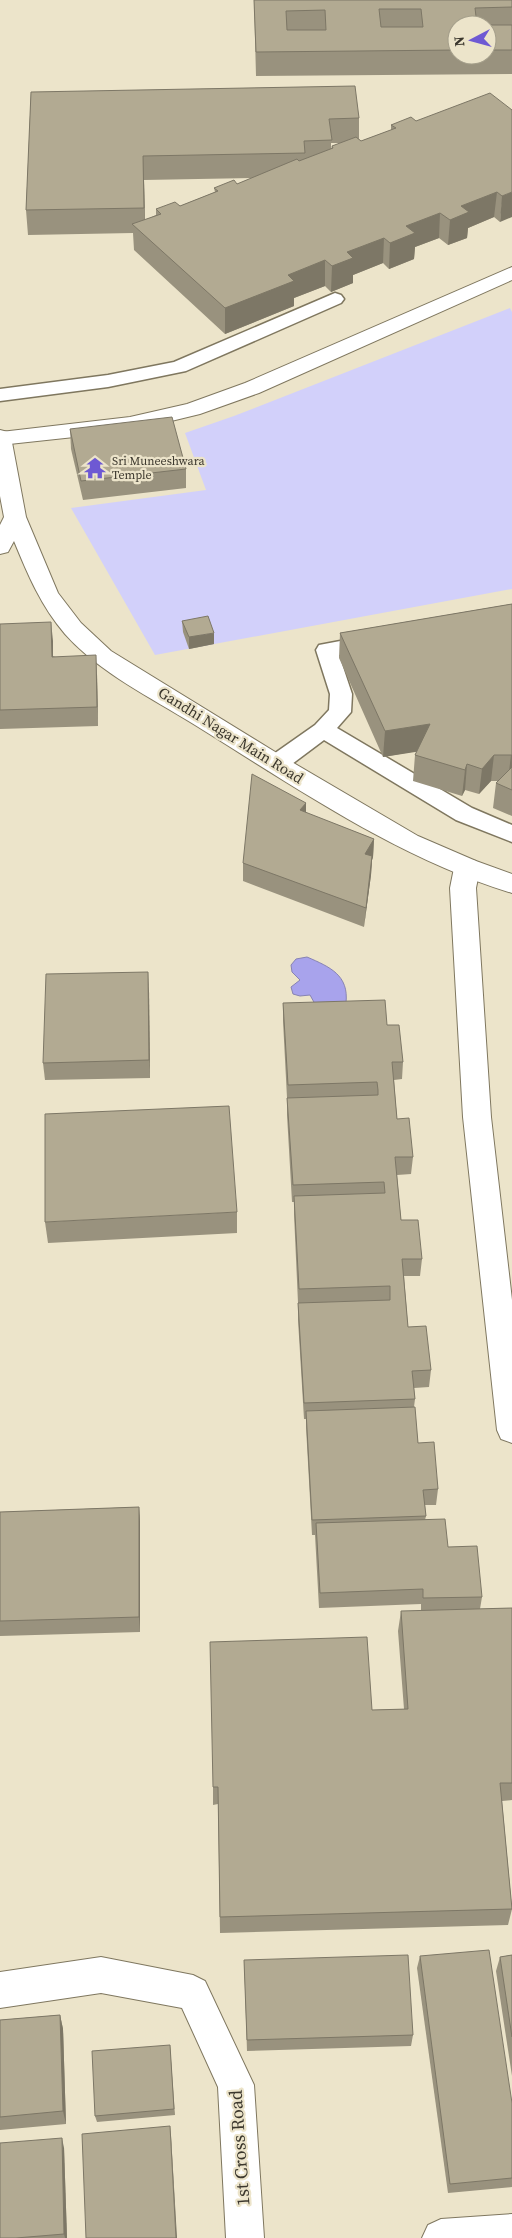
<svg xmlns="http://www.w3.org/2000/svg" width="512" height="2238" viewBox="0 0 512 2238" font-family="'Source Serif 4',serif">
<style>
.green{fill:#d2d0fa}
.water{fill:#a8a3ec;stroke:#8783b3}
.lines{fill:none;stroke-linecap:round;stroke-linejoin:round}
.service-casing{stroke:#7f775f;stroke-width:3}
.minor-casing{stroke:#7f775f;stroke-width:2}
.tertiary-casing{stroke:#7f775f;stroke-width:2}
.service{fill:#fff;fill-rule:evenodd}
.minor{fill:#fff;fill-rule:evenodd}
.tertiary{fill:#fff;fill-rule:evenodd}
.wall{fill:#99927e;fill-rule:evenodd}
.shaded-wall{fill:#7d7766}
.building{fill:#b2aa92;stroke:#7d7766;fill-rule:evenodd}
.labels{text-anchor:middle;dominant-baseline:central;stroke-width:4.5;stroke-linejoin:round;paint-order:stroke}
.far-poi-label{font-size:12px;fill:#3b372d;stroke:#ece4ca;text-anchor:start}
.street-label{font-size:15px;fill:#3b372d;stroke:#ece4ca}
.near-street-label{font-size:18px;fill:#3b372d;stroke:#ece4ca}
</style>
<rect width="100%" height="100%" fill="#ece4ca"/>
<path class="green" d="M510,308L512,312V589L155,655L71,508L206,490L185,433L234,416Z"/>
<path class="water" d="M307,957C330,967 349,975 346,1003L315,1004L310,995L300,996L293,994L291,987L300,980L292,972L291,965L296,959Z"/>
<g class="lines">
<g class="service-casing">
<g id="service">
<path d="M335,293L341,295L344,299L341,303L186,371L108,387L0,401V389L108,375L174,362Z"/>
<path d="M372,635L379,637L383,642L379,647L339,655L352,694L351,712L337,728L472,808L512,825V842L456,820L324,740L284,770L276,772L268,770L265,764L268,758L315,725L329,710L330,694L316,650L319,645Z"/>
</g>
</g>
<g class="minor-casing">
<g id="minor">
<path d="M512,267V280L259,393L200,414L130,431L0,445L1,432L130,417L187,404L245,383Z"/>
<path d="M467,859L476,861L480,868L476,888L491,1117L512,1300V1443L501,1439L497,1430L463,1117L450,888L454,868L458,861Z"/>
<path d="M101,1957L193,1975L205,1981L254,2085L264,2238H226L218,2087L182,2008L101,1993L0,2008V1972Z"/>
<path d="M512,2214V2238H422L428,2225L441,2219Z"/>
</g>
</g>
<g class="tertiary-casing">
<path id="tertiary" d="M0,430L8,432L11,437L26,517L58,593L81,623L111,651L285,758L418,836L476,861L512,874V893C399,859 295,787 195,725C150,697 100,673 65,634C41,606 28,575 14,541L8,552L0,554V525L4,517L0,496Z"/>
</g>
<use href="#service" class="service"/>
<use href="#minor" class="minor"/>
<use href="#tertiary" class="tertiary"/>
</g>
<g class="wall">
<path d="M254,0H512V74L256,76ZM457,25H487V55H457Z"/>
<path d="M31,92L359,118V139L361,141L391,130V125L416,121L512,110L500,222L494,217L468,228L467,238L448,245L439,238L415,247L414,259L389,269L383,263L353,275V283L331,292L325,286L294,298V306L225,334L134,250L133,233L28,235L26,210ZM331,143H341L332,146L331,149ZM252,178L237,184L214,188L215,192L180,206L156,209V215L145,220L144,180Z"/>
<path d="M70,429L186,469V488L83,500L71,449Z"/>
<path d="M512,604V816L493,808L496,783L499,781H491L479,794L465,790L462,796L413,781L415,755L417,751L383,757L339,658L340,633Z"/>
<path d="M182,621L214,644L189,649L183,632Z"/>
<path d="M0,624L53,641V656L97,674L98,726L0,729Z"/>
<path d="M306,803V813L374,839L373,857L372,860L371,875L364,927L243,881V863Z"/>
<path d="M149,990L150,1078L45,1080L43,1063Z"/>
<path d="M283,1003L387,1025L403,1062L402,1079L394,1080L397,1119L413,1157L411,1174L397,1175L401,1220L422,1259L420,1276H404L408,1327L431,1370L429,1387L414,1388L415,1399L414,1407L418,1443L438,1489L436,1505H425L426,1516L425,1520L448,1547L482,1597L480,1609L512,1608V1800L502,1801L512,1909L508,1925L220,1933L218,1804L213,1805V1787L372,1710L404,1709L398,1631L401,1611H421V1604L319,1608L315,1535H312L306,1427V1419H304L298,1320V1303L294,1214V1202H292L287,1115V1098L283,1021Z"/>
<path d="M237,1212V1233L48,1243L45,1222Z"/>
<path d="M139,1507L140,1522V1632L0,1636V1512Z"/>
<path d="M512,1955V2076L496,1971L500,1957Z"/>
<path d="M420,1956L512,2103V2187L448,2193L417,1968Z"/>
<path d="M244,1960L413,2035L411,2046L247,2051Z"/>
<path d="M60,2015L63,2029L66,2124L0,2130V2020Z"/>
<path d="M170,2045L175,2115L97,2122L95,2116Z"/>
<path d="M64,2148L67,2238H0Z"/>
</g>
<g class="shaded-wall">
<path d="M143,156L144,180L145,233L144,208Z"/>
<path d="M497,192L494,217L468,228L467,238L448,245L450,220L461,206Z"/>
<path d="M512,192V217L500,222L502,196Z"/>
<path d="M440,213L439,238L415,247L414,259L389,269L390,243L406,226Z"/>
<path d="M384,238L383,263L353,275V283L331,292L332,266L347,252Z"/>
<path d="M325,260V286L294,298V306L225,334V308L288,275Z"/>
<path d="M51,622L53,641V676L52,657Z"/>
<path d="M214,633V644L189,649V637Z"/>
<path d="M96,655L97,674L98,726L97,707Z"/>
<path d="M430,724L428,750L383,757L385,731Z"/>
<path d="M494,755L491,781L479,794L482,769Z"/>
<path d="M511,755H512V779L508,780Z"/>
<path d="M467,764L465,790L462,796L465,770Z"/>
<path d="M306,803V822L300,810Z"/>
<path d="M374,839L373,857L372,860L371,875L364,927L366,908L365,854Z"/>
<path d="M148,972L149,990L150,1078L149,1060Z"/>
<path d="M139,1507L140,1522V1632L139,1617Z"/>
<path d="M60,2015L63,2029L66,2124L63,2111Z"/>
<path d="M170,2126L171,2136L177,2238H176Z"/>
<path d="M62,2138L64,2148L67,2238H65L64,2234Z"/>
</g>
<g class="building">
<path d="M254,0H512V7L475,8L477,25H512V50H487V25H457V50L256,52ZM379,9H421L423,27H381ZM325,10L326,30H287L286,11Z"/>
<path d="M355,86L359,118L329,119L332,140L304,141L305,153L143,156L144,208L26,210L31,92Z"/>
<path d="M490,93L512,110V192L502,196L497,192L461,206L469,212L450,220L440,213L406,226L415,233L390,243L384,238L347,252L353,258L332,266L325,260L288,275L294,281L225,308L132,224L161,214L156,209L175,202L180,206L218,191L214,188L234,180L237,184L297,159L299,161L333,148L332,146L356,137L361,141L396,128L391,125L411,117L416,121Z"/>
<path d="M172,417L186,469L81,481L70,429Z"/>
<path d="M512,604V755H494L482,769L467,764L465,770L415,755L430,724L385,731L340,633Z"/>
<path d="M208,616L214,633L189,637L182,621Z"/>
<path d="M51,622L52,657L96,655L97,707L0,710V624Z"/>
<path d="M512,767V790L496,783Z"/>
<path d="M252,774L306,803L300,810L374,839L365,854L372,856L366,908L243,863Z"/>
<path d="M148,972L149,1060L43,1063L46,974Z"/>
<path d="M385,1000L387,1025H399L403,1062H392L397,1119L409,1118L413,1157H395L401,1220H418L422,1259H402L408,1327L426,1326L431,1370L412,1371L415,1399L304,1403L298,1303L390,1300V1286L299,1289L294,1196L385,1193L384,1182L293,1185L287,1098L378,1095V1090L377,1082L288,1085L283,1003Z"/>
<path d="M229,1106L237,1212L45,1222V1114Z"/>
<path d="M415,1407L418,1443L434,1442L438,1489L423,1490L426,1516L312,1520L306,1411Z"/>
<path d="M139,1507V1617L0,1621V1512Z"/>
<path d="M445,1519L448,1547L477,1546L482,1597L423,1598V1589L320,1593L316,1523Z"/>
<path d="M512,1608V1783H500L512,1909L220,1917L218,1787H213L210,1642L367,1637L372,1710L408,1709L401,1611Z"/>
<path d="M489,1950L512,2103V2178L450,2184L420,1956Z"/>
<path d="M408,1955L413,2035L247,2040L244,1960Z"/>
<path d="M512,1955V2037L500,1957Z"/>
<path d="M60,2015L63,2111L0,2117V2020Z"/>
<path d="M170,2045L174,2109L95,2116L92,2051Z"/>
<path d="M170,2126L176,2238H86L82,2134Z"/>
<path d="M62,2138L64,2234L16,2238H0V2143Z"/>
</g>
<defs>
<g id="temple-bare" transform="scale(1.725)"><path d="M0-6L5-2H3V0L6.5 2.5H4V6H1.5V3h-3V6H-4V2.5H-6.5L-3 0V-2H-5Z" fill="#6e59d3" stroke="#ece4ca" stroke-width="2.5" paint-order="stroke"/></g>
</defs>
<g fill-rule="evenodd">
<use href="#temple-bare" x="95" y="468"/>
</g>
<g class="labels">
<g class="far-poi-label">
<text x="112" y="461">Sri Muneeshwara<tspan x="112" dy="14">Temple</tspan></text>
</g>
<g class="street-label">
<text transform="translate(231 735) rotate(32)">Gandhi Nagar Main Road</text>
</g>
<g class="near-street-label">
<text transform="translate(239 2148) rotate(-94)">1st Cross Road</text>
</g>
</g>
<g transform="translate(472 40) rotate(264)"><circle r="24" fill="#ece4ca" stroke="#a59f8b"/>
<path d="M0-4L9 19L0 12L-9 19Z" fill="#6e59d3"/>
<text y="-8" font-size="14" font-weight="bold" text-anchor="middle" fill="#3b372d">N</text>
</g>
</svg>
